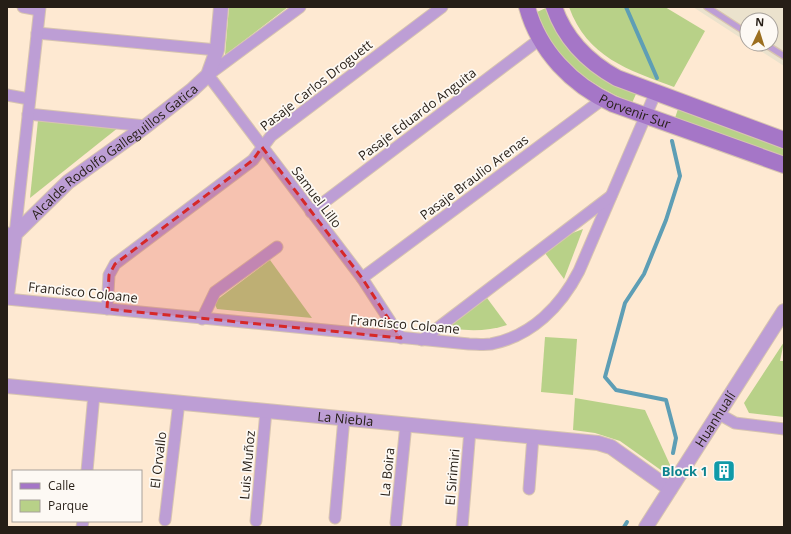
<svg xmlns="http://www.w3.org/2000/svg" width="791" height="534" viewBox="0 0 791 534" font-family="'Open Sans',sans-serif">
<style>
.commercial{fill:#ebe2cd}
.green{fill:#b8d188}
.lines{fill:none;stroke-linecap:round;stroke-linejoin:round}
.stream{stroke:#5e9eb5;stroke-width:4}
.service-casing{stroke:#d7c4b0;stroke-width:8}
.minor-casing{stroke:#d7c4b0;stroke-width:13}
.tertiary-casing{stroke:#d7c4b0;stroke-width:16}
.secondary-casing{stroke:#d7c4b0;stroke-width:18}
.service{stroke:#bd9ed5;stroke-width:5.5}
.minor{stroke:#bd9ed5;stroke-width:11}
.tertiary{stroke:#bd9ed5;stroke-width:14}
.secondary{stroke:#a576c7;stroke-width:16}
.marked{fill:#d62828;fill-opacity:0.2;stroke:#d62828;stroke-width:3;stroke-dasharray:8 5;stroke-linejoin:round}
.labels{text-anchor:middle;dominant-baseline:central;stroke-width:3.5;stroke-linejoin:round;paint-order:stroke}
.street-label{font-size:13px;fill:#261e16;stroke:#fdf9f4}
.culture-label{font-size:13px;font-weight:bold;fill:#0d838f;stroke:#fdf9f4;text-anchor:end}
</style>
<rect width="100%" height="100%" fill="#fee9d2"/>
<path class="commercial" d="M693,7H784V66L750,44H771V20H747V42Z"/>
<g class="green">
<path d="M229,7H288L225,55Z"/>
<path d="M548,7L606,81L636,94L632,103C601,89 567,71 550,40C545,31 541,21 537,12Z"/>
<path d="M569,7H665L705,31L674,87C628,70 587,57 569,7Z"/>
<path d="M678,109L784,146V157L675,118Z"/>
<path d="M38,120L119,127L30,198Z"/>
<path d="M583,229L564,279L545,253L570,234Z"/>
<path d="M270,260L312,318L217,309L214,302Z"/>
<path d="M487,298L507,325C489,331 472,331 454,329L452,323Z"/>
<path d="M545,337L577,339L573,395L541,392Z"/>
<path d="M784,342L780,361H784V417L749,413L744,403Z"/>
<path d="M575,398L645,410L671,467L665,473L620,441L595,433L573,430Z"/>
</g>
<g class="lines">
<g class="stream">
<path d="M626,7L657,78"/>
<path d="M672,141L680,176L666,220L644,274L625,303L605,377L616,390L666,400L676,438L673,453"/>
<path d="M624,527L627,522"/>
</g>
<g class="service-casing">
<g id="service">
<path d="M707,7L747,33"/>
<path d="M765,44L784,56"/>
</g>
</g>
<g class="minor-casing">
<g id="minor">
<path d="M23,7L39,10"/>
<path d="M300,7L208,75L362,278L401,338"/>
<path d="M37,33L217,50"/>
<path d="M7,95L29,99"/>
<path d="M28,114L146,126"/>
<path d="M311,212L540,39"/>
<path d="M7,233L15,234L40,7"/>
<path d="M362,278L603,99"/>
<path d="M7,299L469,344C476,344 484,345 491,344C532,336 561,306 579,271L655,94"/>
<path d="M107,309L109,275L115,264L253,160L271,136L442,7"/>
<path d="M202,319L215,292L277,247"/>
<path d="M422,340L611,196"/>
<path d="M719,414L735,423L784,429"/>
<path d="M87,471L94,394"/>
<path d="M529,489L533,436"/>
<path d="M335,518L344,418"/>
<path d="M165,520L179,402"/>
<path d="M256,521L266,411"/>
<path d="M396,523L406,424"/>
<path d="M82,527L83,521"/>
<path d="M462,527L470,430"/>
</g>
</g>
<g class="tertiary-casing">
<g id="tertiary">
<path id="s1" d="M7,295L15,234L68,182L146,126L192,90L208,75L217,50L221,7"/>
<path id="s2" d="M7,386L598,443L611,447L670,489"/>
<path id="s3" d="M646,527L784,311"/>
</g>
</g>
<g class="secondary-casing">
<g id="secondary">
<path id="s4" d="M527,7C539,51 572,85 613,104L784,165"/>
<path d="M554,7C565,39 588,62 617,78L784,140"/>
</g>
</g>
<use href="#service" class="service"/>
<use href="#minor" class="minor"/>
<use href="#tertiary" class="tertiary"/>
<use href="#secondary" class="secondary"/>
</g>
<path class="marked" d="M262,147L362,278L401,338L107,309L109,275L115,264L253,160Z"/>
<defs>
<g id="building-square" transform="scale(1.15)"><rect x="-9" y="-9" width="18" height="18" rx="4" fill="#0f9aa8" stroke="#fdf9f4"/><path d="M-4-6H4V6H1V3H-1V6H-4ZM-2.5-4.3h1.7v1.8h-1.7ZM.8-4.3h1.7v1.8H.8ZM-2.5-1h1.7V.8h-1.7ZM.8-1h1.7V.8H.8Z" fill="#fff"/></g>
</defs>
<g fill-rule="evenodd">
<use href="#building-square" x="724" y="471"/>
</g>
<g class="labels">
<g class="street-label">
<text transform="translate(316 85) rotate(-38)">Pasaje Carlos Droguett</text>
<text stroke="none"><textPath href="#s4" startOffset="157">Porvenir Sur</textPath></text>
<text transform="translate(417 114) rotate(-37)">Pasaje Eduardo Anguita</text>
<text stroke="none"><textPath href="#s1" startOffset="191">Alcalde Rodolfo Galleguillos Gatica</textPath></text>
<text transform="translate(474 177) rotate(-37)">Pasaje Braulio Arenas</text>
<text transform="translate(317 197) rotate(53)">Samuel Lillo</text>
<text transform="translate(83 292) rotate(6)">Francisco Coloane</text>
<text transform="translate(405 324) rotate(5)">Francisco Coloane</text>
<text stroke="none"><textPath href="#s2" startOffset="340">La Niebla</textPath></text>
<text stroke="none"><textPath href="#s3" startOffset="128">Huanhualí</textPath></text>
<text transform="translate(158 460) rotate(-83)">El Orvallo</text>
<text transform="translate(247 465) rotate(-85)">Luis Muñoz</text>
<text transform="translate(387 472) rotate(-84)">La Boira</text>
<text transform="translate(452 477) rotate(-85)">El Sirimiri</text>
</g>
<g class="culture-label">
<text x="708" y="471">Block 1</text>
</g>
</g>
<rect width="791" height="534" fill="none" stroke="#261e16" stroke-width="16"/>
<rect x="12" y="470" width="130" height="52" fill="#fdf9f4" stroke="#a7a19b"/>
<rect x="20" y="483" width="20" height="6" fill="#a576c7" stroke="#a7a19b"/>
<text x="48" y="490" font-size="12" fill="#261e16">Calle</text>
<rect x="20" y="500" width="20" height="12" fill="#b8d188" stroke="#a7a19b"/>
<text x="48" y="510" font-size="12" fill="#261e16">Parque</text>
<g transform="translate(759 32) rotate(4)"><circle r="19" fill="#fdf9f4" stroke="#a7a19b"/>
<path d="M0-3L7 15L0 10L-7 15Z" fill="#9c6f20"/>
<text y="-6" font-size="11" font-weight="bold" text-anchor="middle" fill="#261e16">N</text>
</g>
</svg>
